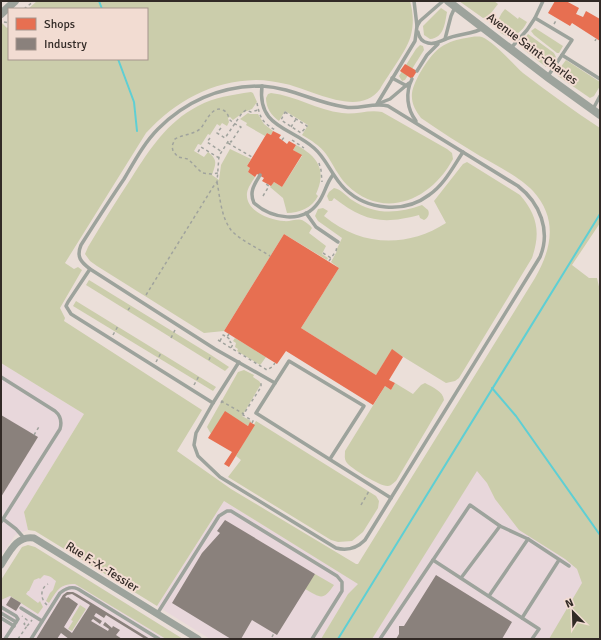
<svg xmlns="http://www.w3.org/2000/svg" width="601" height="640" viewBox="0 0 601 640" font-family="Signika,sans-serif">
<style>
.industrial{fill:#e8d7db}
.green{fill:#cbcdab}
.shops{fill:#e76f51}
.industry{fill:#8a817c;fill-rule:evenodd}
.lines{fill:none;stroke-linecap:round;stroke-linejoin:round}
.stream{stroke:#5ecfd4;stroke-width:2}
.path{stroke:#a0a39d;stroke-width:1.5;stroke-dasharray:3 3;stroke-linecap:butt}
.service{stroke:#9da39c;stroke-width:3.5}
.minor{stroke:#9da39c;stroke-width:7}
.tertiary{stroke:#9da39c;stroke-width:8}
.labels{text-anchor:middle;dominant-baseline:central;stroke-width:4;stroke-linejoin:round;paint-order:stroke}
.street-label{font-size:12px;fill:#322a26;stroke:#f2dcd2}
</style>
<rect width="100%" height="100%" fill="#ebdfd9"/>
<g class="industrial">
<path d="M1,363L84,414L24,512L28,530L15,535L1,556Z"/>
<path d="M498,402L600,563L553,639H372L397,599Z"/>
<path d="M224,501L359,584L348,594L321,639H210L157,606Z"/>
<path d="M28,545L35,547L183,639H1V580L22,547Z"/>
</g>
<g class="green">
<path d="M37,1H410C413,12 414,23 411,35C408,49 388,75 380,89C359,118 313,90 286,84C276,82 266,80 256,80C211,81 176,101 146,133L65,263L74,269L78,267L82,270L60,308L65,318L64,321L202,410L177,451L231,489L356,564H358L535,278C552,248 558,219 533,191C521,178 496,165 480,156C460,144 440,131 421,118C415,110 411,103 412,93C414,80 430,54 441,47C448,42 458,39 466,38C471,37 477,36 482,37C494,42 512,63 523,73C548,92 574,111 600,128V223L572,265L589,278H597L600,291V639H549L582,583L577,569L565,559L519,530L495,499L487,483L477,471L372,639H321L348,594L358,584L224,501L157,606L35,531L28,530L24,512L84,414L1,363V22L7,28L9,26V59H147V9H28Z"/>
<path d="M459,1H494L498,4L488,17L483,18Z"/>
<path d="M441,8L447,12C445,23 444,38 430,39L424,35L423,26Z"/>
<path d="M505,9L518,19L519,17L527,22C514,49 484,33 505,9Z"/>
<path d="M535,28L563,46L559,53H557L534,35L531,31Z"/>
<path d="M528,34L554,53L556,57L552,63L549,61L547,63L546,67L523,49V46L531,48L532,47L530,43L528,44L523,41Z"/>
<path d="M420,45L423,46L424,50L405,80L402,81L399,76L416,49Z"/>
<path d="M566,60L600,82V86L594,96L590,98L558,76L564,75L563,71L560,68Z"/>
<path d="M251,92L253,93L257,102L252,109L244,112L233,120L230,117L228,118L229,122L227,126L222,123L220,126L217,124L210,135L208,134L201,145L198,144L194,151L204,157L208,152C218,160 216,163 212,175L219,180L221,165L230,149L251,159L247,166L250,168L248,172L255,177C252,182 248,187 247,193C245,211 270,220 284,221C289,222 298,218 302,220C306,222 310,225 312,228L309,233L326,246L322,254L328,258L327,260L284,234L224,331L204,333L97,266L90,261L85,254L88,247C102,223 117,200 132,177C150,149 167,122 198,106C214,97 232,95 251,92Z"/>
<path d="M271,93C296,96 317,110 342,113C356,115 369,109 382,112L447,149L452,153L453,159C431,200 384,221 347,185C338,176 333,164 326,154C320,146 311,140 302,135L308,125L285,111L279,121C271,115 266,108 266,98L268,94Z"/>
<path d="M248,113L250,114H258L264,124L273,131L271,135L267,133L265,136L246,125L247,123L240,119Z"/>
<path d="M296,145C318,156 327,171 316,194L318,196C312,208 299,213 287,213L283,198L270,187L274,182L282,187L302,156L293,150Z"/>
<path d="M467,162L520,195C537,215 541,232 532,258L459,378L455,381L446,383L392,350L376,375L301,328L339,268L331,262L337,251H336L342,238L318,221L315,216L318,209L323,208L328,211L324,216C361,247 407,248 446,223L434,201L463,164Z"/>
<path d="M334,188C341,189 346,196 352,200C374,215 398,214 422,205L428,210C430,214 428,218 424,220L420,218L419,215C382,225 364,221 334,198L332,201H329L327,196L329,192Z"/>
<path d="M89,280L211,355L229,367L225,371L86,285Z"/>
<path d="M76,301L216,387L213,391L73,306Z"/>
<path d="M235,338L266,357L261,364L260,365L237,351L238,349L235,347L236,343L233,341Z"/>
<path d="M244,370L254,375L253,377L259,381L261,384L242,416L251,421L248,426L225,412L211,434L207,427L208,425L238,372Z"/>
<path d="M395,383L413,394L421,385L425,383C432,387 443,391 444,400L396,481C393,483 391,486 388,486C381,487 352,469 347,463C344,459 345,456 345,451L385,386L391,390Z"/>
<path d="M256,421L376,496L379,501L378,508L363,532L352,541L338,542L331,540L228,477L241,460L236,456Z"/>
<path d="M28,545L35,547L183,639H166L75,584C59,584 57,591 49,603L46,601L50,593L53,590L56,581C52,578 51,576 44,575L40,579L39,578L34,580L29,591H28L26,594L38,603L40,601L43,607L38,614L10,596L1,600V580L22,547Z"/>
<path d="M315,574L334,585C323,601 321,598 305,589Z"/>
<path d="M80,605L86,609L72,631L68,629L73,621L71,620Z"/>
</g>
<g class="shops">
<path d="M555,1H566L579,8L576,14L583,17L586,11L600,19V41L572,23L570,26L548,13Z"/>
<path d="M405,64L417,71L412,79L400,71Z"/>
<path d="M273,131L281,135L279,138L282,140L287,144L289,141L296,145L293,150L302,155L282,187L274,182L271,186L262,181L264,178L257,174L255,177L248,172L250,168L247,166L267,133L271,135Z"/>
<path d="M284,234L339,268L301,328L376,375L392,349L403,357L389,380L395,383L391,390L385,386L373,405L286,351L277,364L224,331Z"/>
<path d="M225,411L248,426L250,422L255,425L229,467L224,464L232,452L208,438Z"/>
</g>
<g class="industry">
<path d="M1,415L38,437L1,497Z"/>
<path d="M225,520L315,574L277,635L252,620L241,639H231L172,603L202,553L220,533L217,531Z"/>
<path d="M436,575L512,622L502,639H396L399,634V626H404Z"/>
<path d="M67,592H73L77,594L150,639H145L106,615L104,618L96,613L94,616L102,621L100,624L93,619L91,621L108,631L109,629L103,625L105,622L112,628L113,626L120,630L116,635L122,639H69L61,633L57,639H36L63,595ZM72,594L90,605L72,633L64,627L78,604L68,597L67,598L65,597L67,595Z"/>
<path d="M11,597L21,603L16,611L6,605Z"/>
</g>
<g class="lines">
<g class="stream">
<path d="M99,1L102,9"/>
<path d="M118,59L134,102L137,131"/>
<path d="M492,388L516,416L600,535"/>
<path d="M338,639L600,214"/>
</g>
<g class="path">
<path d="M24,9L34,1"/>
<path d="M4,22L9,23"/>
<path d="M554,24L557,19"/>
<path d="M595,41L596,39"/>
<path d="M257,103C260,118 262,122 275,130"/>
<path d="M285,112L307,126L301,133L281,120Z"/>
<path d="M291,127L296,119"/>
<path d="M221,128L217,133L225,138L242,113L246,110L251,112L258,110"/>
<path d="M210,138L207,142L222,152"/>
<path d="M282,140L285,136"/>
<path d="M292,140L304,148"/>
<path d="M228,143L252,157"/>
<path d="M198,152L201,147L219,158"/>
<path d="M319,163L321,170L322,182"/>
<path d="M217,182C220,197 221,217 231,230C241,241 258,248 270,256"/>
<path d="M263,196L269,186L266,184L267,183"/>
<path d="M323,253L331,258"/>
<path d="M329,261L336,251L337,247"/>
<path d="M146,295L213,187L217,182L219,156L229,140L231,142L241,127C237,125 233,123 230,120C228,117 228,112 223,110C212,105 206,122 201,128C194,135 183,134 175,139L172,146L173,151L178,157L188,159L202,173L211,174L218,173"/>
<path d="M128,310L131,306"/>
<path d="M113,335L118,326"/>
<path d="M227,337L231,340L230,342L233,344L231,348"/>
<path d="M171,338L175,330"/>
<path d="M218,340L267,370L272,367L275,363"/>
<path d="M220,341L223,335L227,337L229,334"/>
<path d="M209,360L211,355"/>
<path d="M156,362L161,353"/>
<path d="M194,385L199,376"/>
<path d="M221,401L244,414"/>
<path d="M221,403L224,399"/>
<path d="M252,423L253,421L243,415L261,387V381"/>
<path d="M34,435L40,425"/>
<path d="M361,505L369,491"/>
<path d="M47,605C40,599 40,588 48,584"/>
<path d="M27,626L28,625L32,620"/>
<path d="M272,637L274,633"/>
<path d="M18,639L27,626L24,624L27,620L22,616"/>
</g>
<g class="service">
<path d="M414,1L417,26"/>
<path d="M535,18L543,1"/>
<path d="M418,32C419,38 423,42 428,43C435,45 440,41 446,39C457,34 475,34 483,28"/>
<path d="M445,39L451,16L455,7"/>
<path d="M511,48L527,30L535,18L572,40L548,76"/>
<path d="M562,55L600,79"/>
<path d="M417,71L427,55L438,44"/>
<path d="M392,78L407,86"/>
<path d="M412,79C405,93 407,109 416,121"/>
<path d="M262,86C293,88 316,103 345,107C359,110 373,102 388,106L518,186C540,203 551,231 540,257L391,498L256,413L275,383L215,349L90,269C81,262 76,257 81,245C95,223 109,201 124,179C134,162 144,143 158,129C186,101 222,86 262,86Z"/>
<path d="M262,86C257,127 290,127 314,148C327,159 332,177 345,189C367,210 404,214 429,195C444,185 453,167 463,152"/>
<path d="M380,103L390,99L409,83"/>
<path d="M377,104L415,41L417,26L420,21L443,1"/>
<path d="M593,109L600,96"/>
<path d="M260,175C254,185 249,192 254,203C272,219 303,224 318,203C325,194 326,183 333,175"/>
<path d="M306,213L316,227L338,242"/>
<path d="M90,269L68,302L66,306L71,314L213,403L239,362"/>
<path d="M1,377L55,411C61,416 62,422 60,429L1,522"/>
<path d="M275,383L289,361L364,406L330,459"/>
<path d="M213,403L196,433L194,445L198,456L220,477L336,548C347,551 357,548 365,540L391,498"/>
<path d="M3,519L16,529L24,538"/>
<path d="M500,526L528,539L569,566"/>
<path d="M433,560L470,505L500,526L461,578"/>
<path d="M489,596L528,539"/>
<path d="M1,607L16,616L18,619L5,639"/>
<path d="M21,608L42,621"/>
<path d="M1,613L16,622"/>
<path d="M157,614L219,516L227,511H231L337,576L342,582V591L312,639"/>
<path d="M1,618L14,626"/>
<path d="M522,618L559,560"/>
<path d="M31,639L60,593C66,588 71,586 78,589L159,639"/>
<path d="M380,639L433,560L539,629L532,639"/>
</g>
<path class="minor" d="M1,565C9,553 16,535 34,538L198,639"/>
<g class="tertiary">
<path d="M448,1L550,79L600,115"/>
<path d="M1,14L15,1"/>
</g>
</g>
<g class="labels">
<g class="street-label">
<text transform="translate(532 49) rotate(37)">Avenue Saint-Charles</text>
<text transform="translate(102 567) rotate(32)">Rue F.-X.-Tessier</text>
</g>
</g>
<rect width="601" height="640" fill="none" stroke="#322a26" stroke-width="4"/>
<rect x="8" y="8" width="140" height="52" fill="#f2dcd2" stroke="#a5958d"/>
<rect x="16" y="18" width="20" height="12" fill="#e76f51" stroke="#a5958d"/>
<text x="44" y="28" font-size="12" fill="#322a26">Shops</text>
<rect x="16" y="38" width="20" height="12" fill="#8a817c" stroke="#a5958d"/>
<text x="44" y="48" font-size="12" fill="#322a26">Industry</text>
<g transform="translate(573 612) rotate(337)" stroke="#f2dcd2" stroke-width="3" paint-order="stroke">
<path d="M0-3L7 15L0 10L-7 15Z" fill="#322a26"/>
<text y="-6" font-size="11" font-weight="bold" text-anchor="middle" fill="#322a26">N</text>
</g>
</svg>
